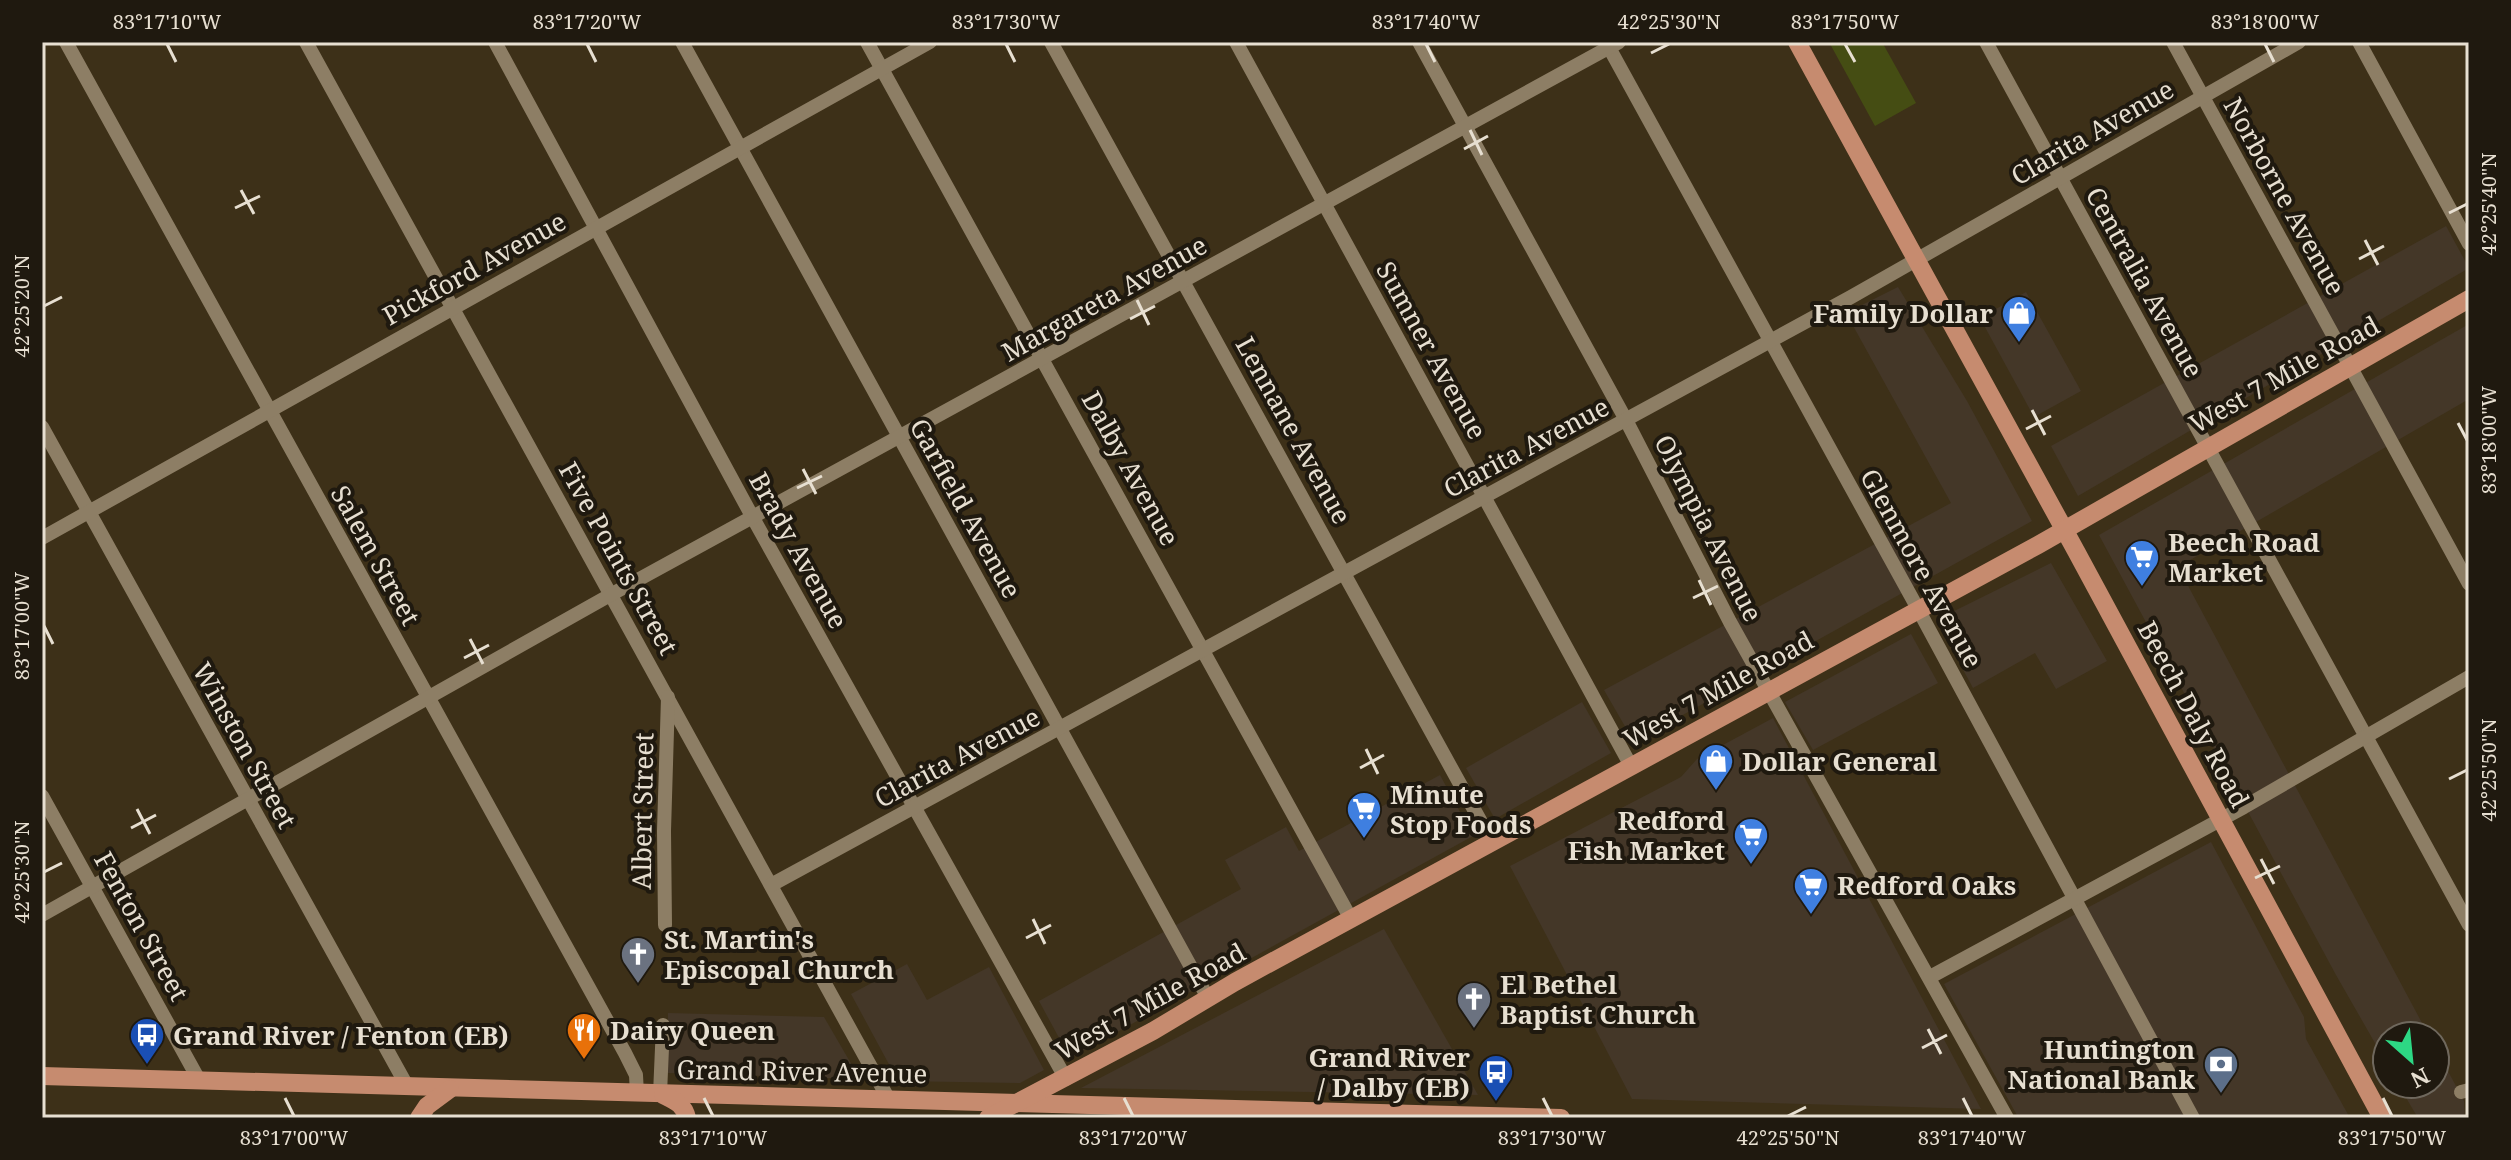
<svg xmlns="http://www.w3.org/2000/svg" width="2511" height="1160" viewBox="0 0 2511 1160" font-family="'Noto Serif',serif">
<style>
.commercial{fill:#443728}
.green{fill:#454d13}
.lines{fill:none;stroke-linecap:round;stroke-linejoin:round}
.minor{stroke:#8d7e65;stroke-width:14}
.major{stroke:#c68b6f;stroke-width:18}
.ticks{fill:none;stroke:#e7dfd1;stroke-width:3}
.labels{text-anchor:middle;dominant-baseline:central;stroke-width:8;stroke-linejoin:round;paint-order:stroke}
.street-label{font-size:26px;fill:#e7dfd1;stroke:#1f190f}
.poi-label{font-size:26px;font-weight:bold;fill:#e7dfd1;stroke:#1f190f;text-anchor:start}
.neatline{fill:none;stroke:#e7dfd1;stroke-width:3}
.ticks-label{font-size:20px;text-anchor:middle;fill:#e7dfd1}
</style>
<rect width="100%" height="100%" fill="#3d3018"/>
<g class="commercial">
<path d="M2446,226L2469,268L2078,496L2051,446Z"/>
<path d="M1898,287L1967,401L2032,521L1634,742L1604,690L1951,503L1846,313Z"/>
<path d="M2026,292L2081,391L2034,417L1980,318Z"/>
<path d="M2469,324V399L2178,567L2429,1036H2387V1064L2336,975L2099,535Z"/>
<path d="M2051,563L2107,661L2056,689L2035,653L1973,688L1936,620Z"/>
<path d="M1911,634L1938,683L1813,750L1785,702Z"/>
<path d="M1582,702L1611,753L1495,819L1466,768Z"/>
<path d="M1773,718L1981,1109L1632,1099L1510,866L1681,777L1697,759Z"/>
<path d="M1440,775L1473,836L1070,1058L1039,1001L1241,889L1225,860L1286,827L1299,851Z"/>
<path d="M2211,842L2304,1017L2306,1039L2350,1118L2018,1117L1944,984Z"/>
<path d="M1384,929L1478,1095L1081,1088Z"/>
<path d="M907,964L927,1000L989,967L1044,1070L1020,1083L898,1081L851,994Z"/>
<path d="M668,1013L824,1017L860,1079L668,1073Z"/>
<path d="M2435,1047L2464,1101L2465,1118H2418L2398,1084H2435Z"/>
</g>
<path class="green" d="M1829,42H1882L1916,103L1875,126Z"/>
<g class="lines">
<g class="minor">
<path d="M66,42L625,1053L636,1075L637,1094"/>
<path d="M306,42L888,1098"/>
<path d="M495,42L753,518L1066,1079"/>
<path d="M682,42L1208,998"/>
<path d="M867,42L1351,919"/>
<path d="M1051,42L1492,842"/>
<path d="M1236,42L1631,766"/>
<path d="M1419,42L1626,420L1730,622L2007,1118"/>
<path d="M1606,42L1918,609L2193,1118"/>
<path d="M1986,42L2469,925"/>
<path d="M2173,42L2469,584"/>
<path d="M2359,42L2469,244"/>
<path d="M42,427L407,1086"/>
<path d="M42,538L930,42"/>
<path d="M42,796L199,1080"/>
<path d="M771,885L1851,297L2299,42"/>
<path d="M42,915L612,594L1619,42"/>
<path d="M665,925L664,831L668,697"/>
<path d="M1930,977L2244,807L2469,677"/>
<path d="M2461,1092L2469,1090"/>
<path d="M660,1094L663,1025"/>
</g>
<g class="major">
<path d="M1797,42L2076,551L2382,1118"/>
<path d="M42,1076L1561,1118"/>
<path d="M663,1095C675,1101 684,1104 687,1118"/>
<path d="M419,1118L427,1106L450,1089"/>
<path d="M988,1118L1153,1031L1235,982L2038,545L2469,299"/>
</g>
</g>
<path class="ticks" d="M167,44L176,62M587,44L596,62M1006,44L1015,62M1426,44L1435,62M1845,44L1855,62M2265,44L2274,62M1651,53L1669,44M1470,130L1482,155M1464,149L1488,136M241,190L254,214M235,208L260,196M2449,213L2467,204M2365,240L2378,265M2359,259L2384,246M1137,300L1149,325M44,306L62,297M1130,319L1155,306M2032,410L2045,435M2458,423L2467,440M2026,429L2051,416M803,469L816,494M797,488L822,476M1699,580L1711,605M1693,598L1718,586M44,626L53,644M470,639L483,664M464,658L489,645M1366,749L1378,774M1360,768L1384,755M2449,779L2467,770M137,809L150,834M131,828L156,815M2261,859L2274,884M44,872L62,863M2255,878L2280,866M1033,919L1045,944M1026,938L1051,925M1928,1029L1941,1054M1922,1048L1947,1035M285,1098L294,1116M704,1098L713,1116M1124,1098L1133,1116M1543,1098L1552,1116M1963,1098L1972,1116M2383,1098L2392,1116M1788,1116L1806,1107"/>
<defs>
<g id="shop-pin" transform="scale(1.8)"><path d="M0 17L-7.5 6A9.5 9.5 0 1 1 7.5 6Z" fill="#3f7fe0" stroke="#1f190f"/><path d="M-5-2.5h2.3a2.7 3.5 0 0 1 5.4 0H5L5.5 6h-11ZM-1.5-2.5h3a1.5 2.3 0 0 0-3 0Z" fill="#fff"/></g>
<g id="supermarket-pin" transform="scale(1.8)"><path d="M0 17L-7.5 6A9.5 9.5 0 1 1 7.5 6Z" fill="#3f7fe0" stroke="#1f190f"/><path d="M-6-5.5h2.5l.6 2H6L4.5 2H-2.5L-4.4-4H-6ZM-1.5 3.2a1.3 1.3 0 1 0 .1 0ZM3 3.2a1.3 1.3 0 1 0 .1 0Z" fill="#fff"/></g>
<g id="church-pin" transform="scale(1.8)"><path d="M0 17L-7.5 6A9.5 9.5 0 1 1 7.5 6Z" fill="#6b7280" stroke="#1f190f"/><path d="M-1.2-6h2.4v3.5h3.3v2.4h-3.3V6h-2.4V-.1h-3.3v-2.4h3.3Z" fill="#fff"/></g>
<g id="restaurant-pin" transform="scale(1.8)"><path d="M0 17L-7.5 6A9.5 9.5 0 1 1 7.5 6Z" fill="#e8710a" stroke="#1f190f"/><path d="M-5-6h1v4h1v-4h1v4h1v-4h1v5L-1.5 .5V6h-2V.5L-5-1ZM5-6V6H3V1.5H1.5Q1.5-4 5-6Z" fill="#fff"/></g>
<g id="bus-pin" transform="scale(1.8)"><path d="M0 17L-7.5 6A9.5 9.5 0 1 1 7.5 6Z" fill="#1a4fb4" stroke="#1f190f"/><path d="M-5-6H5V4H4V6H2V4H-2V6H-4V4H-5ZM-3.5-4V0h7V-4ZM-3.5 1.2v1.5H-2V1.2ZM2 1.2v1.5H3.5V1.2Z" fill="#fff"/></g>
<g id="bank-pin" transform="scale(1.8)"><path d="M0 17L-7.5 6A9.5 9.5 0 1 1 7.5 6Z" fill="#5c6f8a" stroke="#1f190f"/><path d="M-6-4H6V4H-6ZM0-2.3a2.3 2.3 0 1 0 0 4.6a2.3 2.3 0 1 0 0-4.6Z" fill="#fff"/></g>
</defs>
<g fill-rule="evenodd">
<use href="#shop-pin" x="2019" y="313"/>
<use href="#supermarket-pin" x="2142" y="557"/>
<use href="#shop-pin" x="1716" y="761"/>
<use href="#supermarket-pin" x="1364" y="809"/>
<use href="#supermarket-pin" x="1751" y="835"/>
<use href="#supermarket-pin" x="1811" y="885"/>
<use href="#church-pin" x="638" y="954"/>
<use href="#church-pin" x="1474" y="999"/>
<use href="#restaurant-pin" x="584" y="1030"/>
<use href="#bus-pin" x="147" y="1035"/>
<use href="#bank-pin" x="2221" y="1064"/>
<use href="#bus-pin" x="1496" y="1072"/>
</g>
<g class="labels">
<g class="street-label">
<text transform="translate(2092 132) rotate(-30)">Clarita Avenue</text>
<text transform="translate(2285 196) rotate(61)">Norborne Avenue</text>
<text transform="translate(474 268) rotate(-29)">Pickford Avenue</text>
<text transform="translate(2145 282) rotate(61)">Centralia Avenue</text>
<text transform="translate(1104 298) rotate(-29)">Margareta Avenue</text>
<text transform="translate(1432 350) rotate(61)">Sumner Avenue</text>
<text transform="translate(2284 374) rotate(-29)">West 7 Mile Road</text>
<text transform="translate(1294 430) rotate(61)">Lennane Avenue</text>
<text transform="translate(1526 447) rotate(-28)">Clarita Avenue</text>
<text transform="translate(1131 468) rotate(61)">Dalby Avenue</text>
<text transform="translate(966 508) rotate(61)">Garfield Avenue</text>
<text transform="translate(1709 528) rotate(63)">Olympia Avenue</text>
<text transform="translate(799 550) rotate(61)">Brady Avenue</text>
<text transform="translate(376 555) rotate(61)">Salem Street</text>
<text transform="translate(619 558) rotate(61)">Five Points Street</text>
<text transform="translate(1922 568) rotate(61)">Glenmore Avenue</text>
<text transform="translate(1718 689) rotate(-29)">West 7 Mile Road</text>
<text transform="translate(2194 714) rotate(62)">Beech Daly Road</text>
<text transform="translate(245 745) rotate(61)">Winston Street</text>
<text transform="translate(957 757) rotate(-28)">Clarita Avenue</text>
<text transform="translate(642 811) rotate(-89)">Albert Street</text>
<text transform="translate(142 926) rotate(61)">Fenton Street</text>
<text transform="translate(1150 1001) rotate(-29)">West 7 Mile Road</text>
<text transform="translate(802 1071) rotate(1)">Grand River Avenue</text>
</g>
<g class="poi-label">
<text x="1993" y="313" text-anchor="end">Family Dollar</text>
<text x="2168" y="542">Beech Road<tspan x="2168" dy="30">Market</tspan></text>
<text x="1742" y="761">Dollar General</text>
<text x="1390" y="794">Minute<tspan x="1390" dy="30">Stop Foods</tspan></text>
<text x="1725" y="820" text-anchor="end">Redford<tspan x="1725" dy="30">Fish Market</tspan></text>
<text x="1837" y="885">Redford Oaks</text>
<text x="664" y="939">St. Martin's<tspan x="664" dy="30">Episcopal Church</tspan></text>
<text x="1500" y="984">El Bethel<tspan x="1500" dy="30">Baptist Church</tspan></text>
<text x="610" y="1030">Dairy Queen</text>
<text x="173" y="1035">Grand River / Fenton (EB)</text>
<text x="2195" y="1049" text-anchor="end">Huntington<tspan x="2195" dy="30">National Bank</tspan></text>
<text x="1470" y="1057" text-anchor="end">Grand River<tspan x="1470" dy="30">/ Dalby (EB)</tspan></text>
</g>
</g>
<rect width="2511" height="1160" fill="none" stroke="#1f190f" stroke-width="88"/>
<g transform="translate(2411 1060) rotate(153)"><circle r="38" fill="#1f190f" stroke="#6f685d" stroke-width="2"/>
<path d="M0-6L14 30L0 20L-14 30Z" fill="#2dd884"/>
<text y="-12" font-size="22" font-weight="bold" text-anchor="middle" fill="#e7dfd1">N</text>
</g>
<rect x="44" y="44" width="2423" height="1072" class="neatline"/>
<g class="ticks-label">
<text x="167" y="29">83°17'10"W</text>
<text x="587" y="29">83°17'20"W</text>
<text x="1006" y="29">83°17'30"W</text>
<text x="1426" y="29">83°17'40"W</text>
<text x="1669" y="29">42°25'30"N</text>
<text x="1845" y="29">83°17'50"W</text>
<text x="2265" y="29">83°18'00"W</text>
<text transform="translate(2489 204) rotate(-90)" y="7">42°25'40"N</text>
<text transform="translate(22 306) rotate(-90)" y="7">42°25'20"N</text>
<text transform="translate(2489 440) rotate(-90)" y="7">83°18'00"W</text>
<text transform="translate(22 626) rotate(-90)" y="7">83°17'00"W</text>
<text transform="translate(2489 770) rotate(-90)" y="7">42°25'50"N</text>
<text transform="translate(22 872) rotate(-90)" y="7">42°25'30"N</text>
<text x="294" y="1145">83°17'00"W</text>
<text x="713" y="1145">83°17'10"W</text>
<text x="1133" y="1145">83°17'20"W</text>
<text x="1552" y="1145">83°17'30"W</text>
<text x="1788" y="1145">42°25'50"N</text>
<text x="1972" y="1145">83°17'40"W</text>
<text x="2392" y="1145">83°17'50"W</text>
</g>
</svg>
